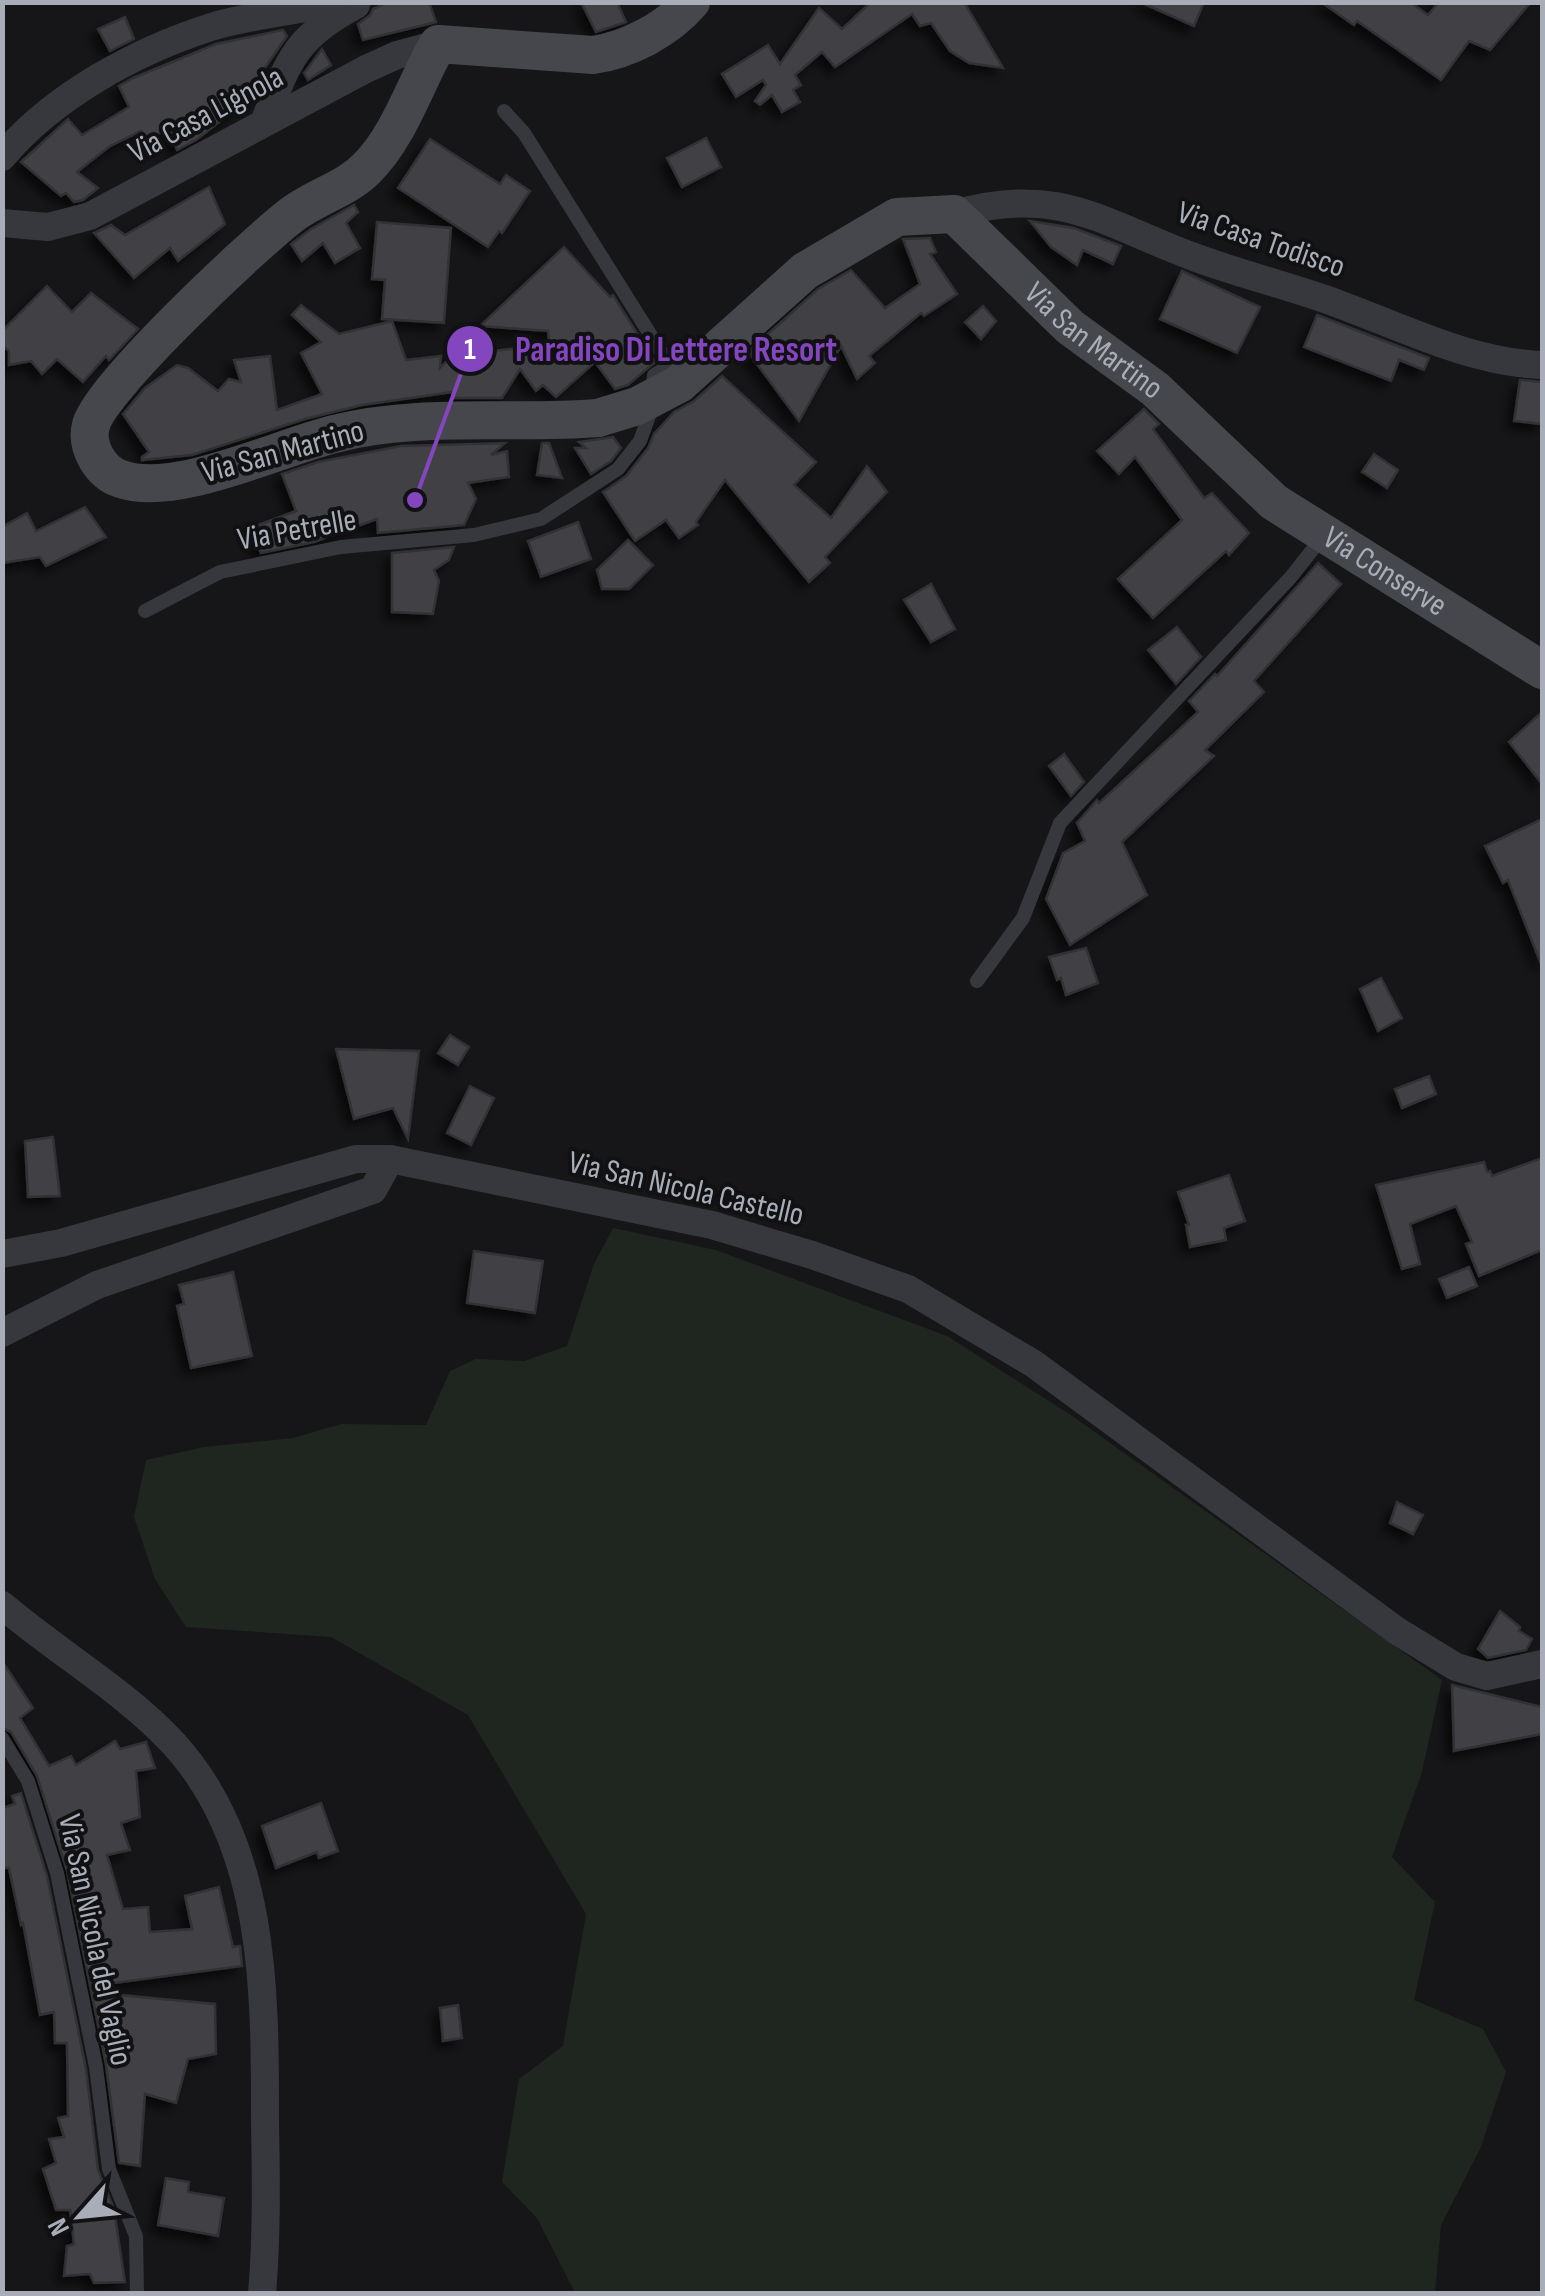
<svg xmlns="http://www.w3.org/2000/svg" width="1545" height="2296" viewBox="0 0 1545 2296" font-family="'Sofia Sans Condensed',sans-serif">
<style>
.green{fill:#1e261f}
.building{fill:#404145;stroke:#303034;stroke-width:2.5;filter:url(#shadow)}
.lines{fill:none;stroke-linecap:round;stroke-linejoin:round}
.lane{stroke:#37383d;stroke-width:14}
.street{stroke:#37383d;stroke-width:28}
.secondary{stroke:#45474d;stroke-width:38}
.secondary-bridge{stroke:#45474d;stroke-width:38}
.labels{text-anchor:middle;dominant-baseline:central;stroke-width:8;stroke-linejoin:round;paint-order:stroke}
.street-label{font-size:32px;fill:#a8adb8;stroke:#111113}
.leader{fill:none;stroke:#8446be;stroke-width:4}
.callout-dot{fill:#8446be;stroke:#111113;stroke-width:4}
.mark-label{font-size:30px;text-anchor:middle;font-weight:bold;fill:#fff}
.callout-label{font-size:35px;text-anchor:middle;font-weight:bold;fill:#8446be;stroke:#111113;stroke-width:8;stroke-linejoin:round;paint-order:stroke}
</style>
<defs>
<filter id="shadow"><feDropShadow dx="-7" dy="7" stdDeviation="5" flood-color="#0009"/></filter>
</defs>
<rect width="100%" height="100%" fill="#161618"/>
<path class="green" d="M613,1228L716,1250L947,1336L1071,1415L1442,1680L1422,1772L1392,1857L1435,1902L1414,2000L1483,2029L1506,2072L1480,2149L1441,2225L1435,2293H575L537,2218L502,2182L519,2079L563,2046L586,1914L468,1715L331,1637L186,1627L155,1579L134,1517L146,1460L204,1447L293,1438L341,1424L426,1425L450,1371L476,1359L524,1361L567,1346L594,1264Z"/>
<g class="building">
<path d="M388,2H429L436,22L363,40L358,24L370,15L373,9Z"/>
<path d="M581,2H617L626,22L596,32Z"/>
<path d="M871,2H964L1003,68L969,63L950,51L931,23L920,26L912,14L835,67L822,52L795,75L801,85L793,90L800,102L782,112L772,95L760,105L755,101L766,85L763,80L736,97L722,74L768,45L780,64L819,8L842,29Z"/>
<path d="M1140,2H1204L1194,26Z"/>
<path d="M1321,2H1410L1428,15L1439,2H1531L1490,50L1469,41L1441,80L1357,21L1354,25Z"/>
<path d="M125,17L134,39L110,51L98,29Z"/>
<path d="M283,30L287,36L255,82L259,88L257,93L196,140L177,150L168,129L146,141L141,131L110,146L77,172L98,188L83,200L74,202L66,193L61,196L21,162L68,119L82,135L129,107L119,86L133,78L216,44Z"/>
<path d="M322,49L331,65L308,80L304,73Z"/>
<path d="M706,138L721,167L682,187L667,158Z"/>
<path d="M430,139L500,184L506,175L530,191L502,233L499,231L488,247L398,188Z"/>
<path d="M209,187L225,224L178,261L170,248L134,278L94,233L111,225L125,235Z"/>
<path d="M354,205L358,212L346,223L360,248L335,263L323,243L302,261L291,244L311,229Z"/>
<path d="M1030,221L1074,228L1121,246L1113,264L1083,250L1077,265L1051,247Z"/>
<path d="M377,222L451,228L444,323L382,319L385,280L372,279Z"/>
<path d="M930,238L936,252L930,254L957,294L924,316L921,313L869,356L875,363L857,379L841,346L799,421L748,352L818,289L851,270L885,308L920,284L903,239Z"/>
<path d="M564,247L610,297L613,295L655,362L628,385L615,389L595,362L556,397L543,385L536,391L520,369L502,398H454L453,392L362,405L305,419L192,455L142,460V457L149,452L123,414L145,388L177,365L188,368L218,391L229,379L241,382L234,360L270,356L277,410L322,394L301,353L321,342L292,315L301,305L339,334L392,321L406,360L441,356L440,368L453,355L549,345L548,331L480,326Z"/>
<path d="M1182,271L1260,307L1237,353L1160,319Z"/>
<path d="M47,286L72,312L91,293L138,329L109,360L106,356L83,382L57,359L42,374L31,361L9,365V351L2,345V331Z"/>
<path d="M983,306L996,321L981,339L965,322Z"/>
<path d="M1317,315L1429,358L1424,370L1399,360L1391,381L1304,347Z"/>
<path d="M722,376L816,462L794,485L831,518L867,466L887,492L825,557L830,563L809,582L725,480L696,522L698,525L679,538L666,520L635,541L603,492L626,476L648,448L654,434L674,412L694,401Z"/>
<path d="M1520,380L1542,382V424L1514,421Z"/>
<path d="M1144,409L1159,424L1153,429L1204,498L1212,493L1249,533L1229,555L1226,551L1153,618L1118,579L1182,520L1135,457L1119,474L1097,451Z"/>
<path d="M613,437L621,448L611,461L591,474L575,448H586L579,442Z"/>
<path d="M505,443L491,455L507,451L509,477L468,483L476,499L464,525L378,533L377,519L314,542L261,553L250,528L296,511L282,474L318,462L401,446Z"/>
<path d="M542,443H549L562,478L537,475Z"/>
<path d="M1374,454L1398,470L1387,488L1362,472Z"/>
<path d="M85,507L106,537L46,566L40,557L2,563V527L27,513L36,531Z"/>
<path d="M578,522L591,559L541,577L528,541Z"/>
<path d="M628,540L653,565L629,589H602L597,570Z"/>
<path d="M454,547L449,560L434,570L439,581L433,614L392,612V553Z"/>
<path d="M1318,563L1341,584L1254,681L1264,692L1205,750L1214,756L1122,842L1147,895L1070,945L1046,899L1063,853L1085,841L1077,823L1097,800L1099,803L1198,712L1189,701L1215,674L1217,676Z"/>
<path d="M931,584L955,629L931,642L904,600Z"/>
<path d="M1177,627L1201,657L1176,684L1148,650Z"/>
<path d="M1542,712V784L1509,742Z"/>
<path d="M1064,754L1084,782L1071,796L1049,766Z"/>
<path d="M1542,819V964H1541L1508,880L1503,883L1485,846Z"/>
<path d="M1086,948L1098,983L1066,995L1061,978L1057,980L1049,957Z"/>
<path d="M1381,978L1402,1018L1378,1031L1360,989Z"/>
<path d="M450,1035L469,1047L458,1065L438,1053Z"/>
<path d="M336,1049L419,1051L408,1139L393,1108L354,1119Z"/>
<path d="M1429,1076L1436,1094L1402,1108L1395,1089Z"/>
<path d="M470,1086L494,1098L471,1145L447,1133Z"/>
<path d="M53,1137L60,1196L28,1197L25,1141Z"/>
<path d="M1542,1158V1250L1479,1276L1466,1244L1472,1242L1456,1206L1410,1224L1420,1264L1402,1269L1376,1185L1484,1162L1487,1172L1490,1171L1492,1176Z"/>
<path d="M1229,1175L1245,1221L1224,1228L1226,1240L1190,1247L1186,1225H1189L1178,1192Z"/>
<path d="M474,1251L543,1261L535,1313L467,1303Z"/>
<path d="M1469,1267L1477,1286L1447,1298L1439,1279Z"/>
<path d="M233,1272L252,1356L191,1368L177,1306L184,1304L179,1285Z"/>
<path d="M1397,1502L1423,1515L1413,1534L1390,1523Z"/>
<path d="M1500,1611L1520,1627L1519,1631L1532,1639L1526,1650L1488,1658L1478,1649Z"/>
<path d="M2,1661L33,1708L20,1718L49,1766L71,1756L76,1765L115,1741L120,1749L146,1742L155,1768L136,1771L140,1817L121,1823L130,1850L107,1855L123,1909L148,1907L150,1932L192,1929L185,1896L219,1887L233,1947L240,1946L242,1966L99,1985V1993L215,2004L216,2054L188,2059L176,2103L145,2094L140,2166L119,2163L106,2065L67,1871L37,1776L11,1732L2,1728Z"/>
<path d="M1452,1685L1542,1707V1734L1454,1751Z"/>
<path d="M21,1793L47,1876L86,2069L98,2170L114,2209L125,2282L94,2283L90,2274L64,2276L67,2246L74,2244L70,2210H56L43,2169L56,2163L49,2139L64,2137L58,2118L68,2116L67,2043H55L54,2012L40,2015L23,1923L21,1925L9,1868H2V1808L15,1804L12,1796Z"/>
<path d="M321,1803L338,1851L319,1858L317,1852L276,1868L262,1826Z"/>
<path d="M458,2005L462,2038L443,2041L440,2008Z"/>
<path d="M166,2178L189,2182L188,2192L224,2198L218,2236L158,2225Z"/>
</g>
<g class="lines">
<g class="lane">
<path d="M145,611L220,572L341,547L474,535L541,519L618,469L640,441L649,416L654,375L670,366L524,133L504,111"/>
<path d="M977,981L1023,918L1060,823L1291,577L1324,535"/>
<path d="M2,1738L28,1781L57,1873L96,2067L109,2169L136,2236L137,2294"/>
</g>
<g class="street">
<path d="M265,120C288,61 296,36 356,5L355,2"/>
<path d="M2,157C53,96 136,51 211,27C250,15 293,12 333,2"/>
<path d="M954,214C1059,184 1102,223 1194,257C1237,273 1282,284 1325,299C1396,324 1466,362 1542,365"/>
<path d="M2,223L48,227L90,216L366,69L397,55L438,44"/>
<path d="M2,1254L61,1243L356,1159H390L712,1225L812,1255L908,1289L1034,1364L1397,1631L1456,1667L1487,1676L1542,1664"/>
<path d="M2,1333L97,1285L373,1190L390,1159"/>
<path d="M2,1605C58,1653 124,1690 174,1744C266,1845 265,1991 265,2119C266,2177 267,2235 262,2294"/>
</g>
<g class="secondary">
<path id="s1" d="M679,384L805,271L897,217L954,214L1070,327L1155,389L1274,502L1542,670"/>
<path d="M598,418C512,425 419,412 334,434C278,448 175,498 121,479C101,473 85,447 91,425C100,388 253,245 289,217C312,198 345,190 366,169C399,137 415,84 438,44L593,55C628,50 667,30 691,2"/>
</g>
<path class="secondary-bridge" d="M598,418L637,406L679,384"/>
</g>
<g class="labels">
<g class="street-label">
<text transform="translate(206 115) rotate(-28)">Via Casa Lignola</text>
<text transform="translate(1261 240) rotate(19)">Via Casa Todisco</text>
<text stroke="none"><textPath href="#s1" startOffset="522">Via San Martino</textPath></text>
<text transform="translate(283 452) rotate(-15)">Via San Martino</text>
<text transform="translate(297 530) rotate(-10)">Via Petrelle</text>
<text stroke="none"><textPath href="#s1" startOffset="895">Via Conserve</textPath></text>
<text transform="translate(686 1189) rotate(13)">Via San Nicola Castello</text>
<text transform="translate(95 1940) rotate(78)">Via San Nicola del Vaglio</text>
</g>
</g>
<path class="leader" d="M415 500L470 349"/>
<g class="callout-dot">
<circle cx="415" cy="500" r="10"/>
<circle cx="470" cy="349" r="25"/>
</g>
<g class="mark-label">
<text x="470" y="359">1</text>
</g>
<g class="callout-label">
<text x="676" y="361">Paradiso Di Lettere Resort</text>
</g>
<rect width="1545" height="2296" fill="none" stroke="#a8adb8" stroke-width="10"/>
<g transform="translate(80 2216) rotate(243)" stroke="#111113" stroke-width="8" paint-order="stroke">
<path d="M0-8L18 38L0 25L-18 38Z" fill="#a8adb8"/>
<text y="-15" font-size="28" font-weight="bold" text-anchor="middle" fill="#a8adb8">N</text>
</g>
</svg>
